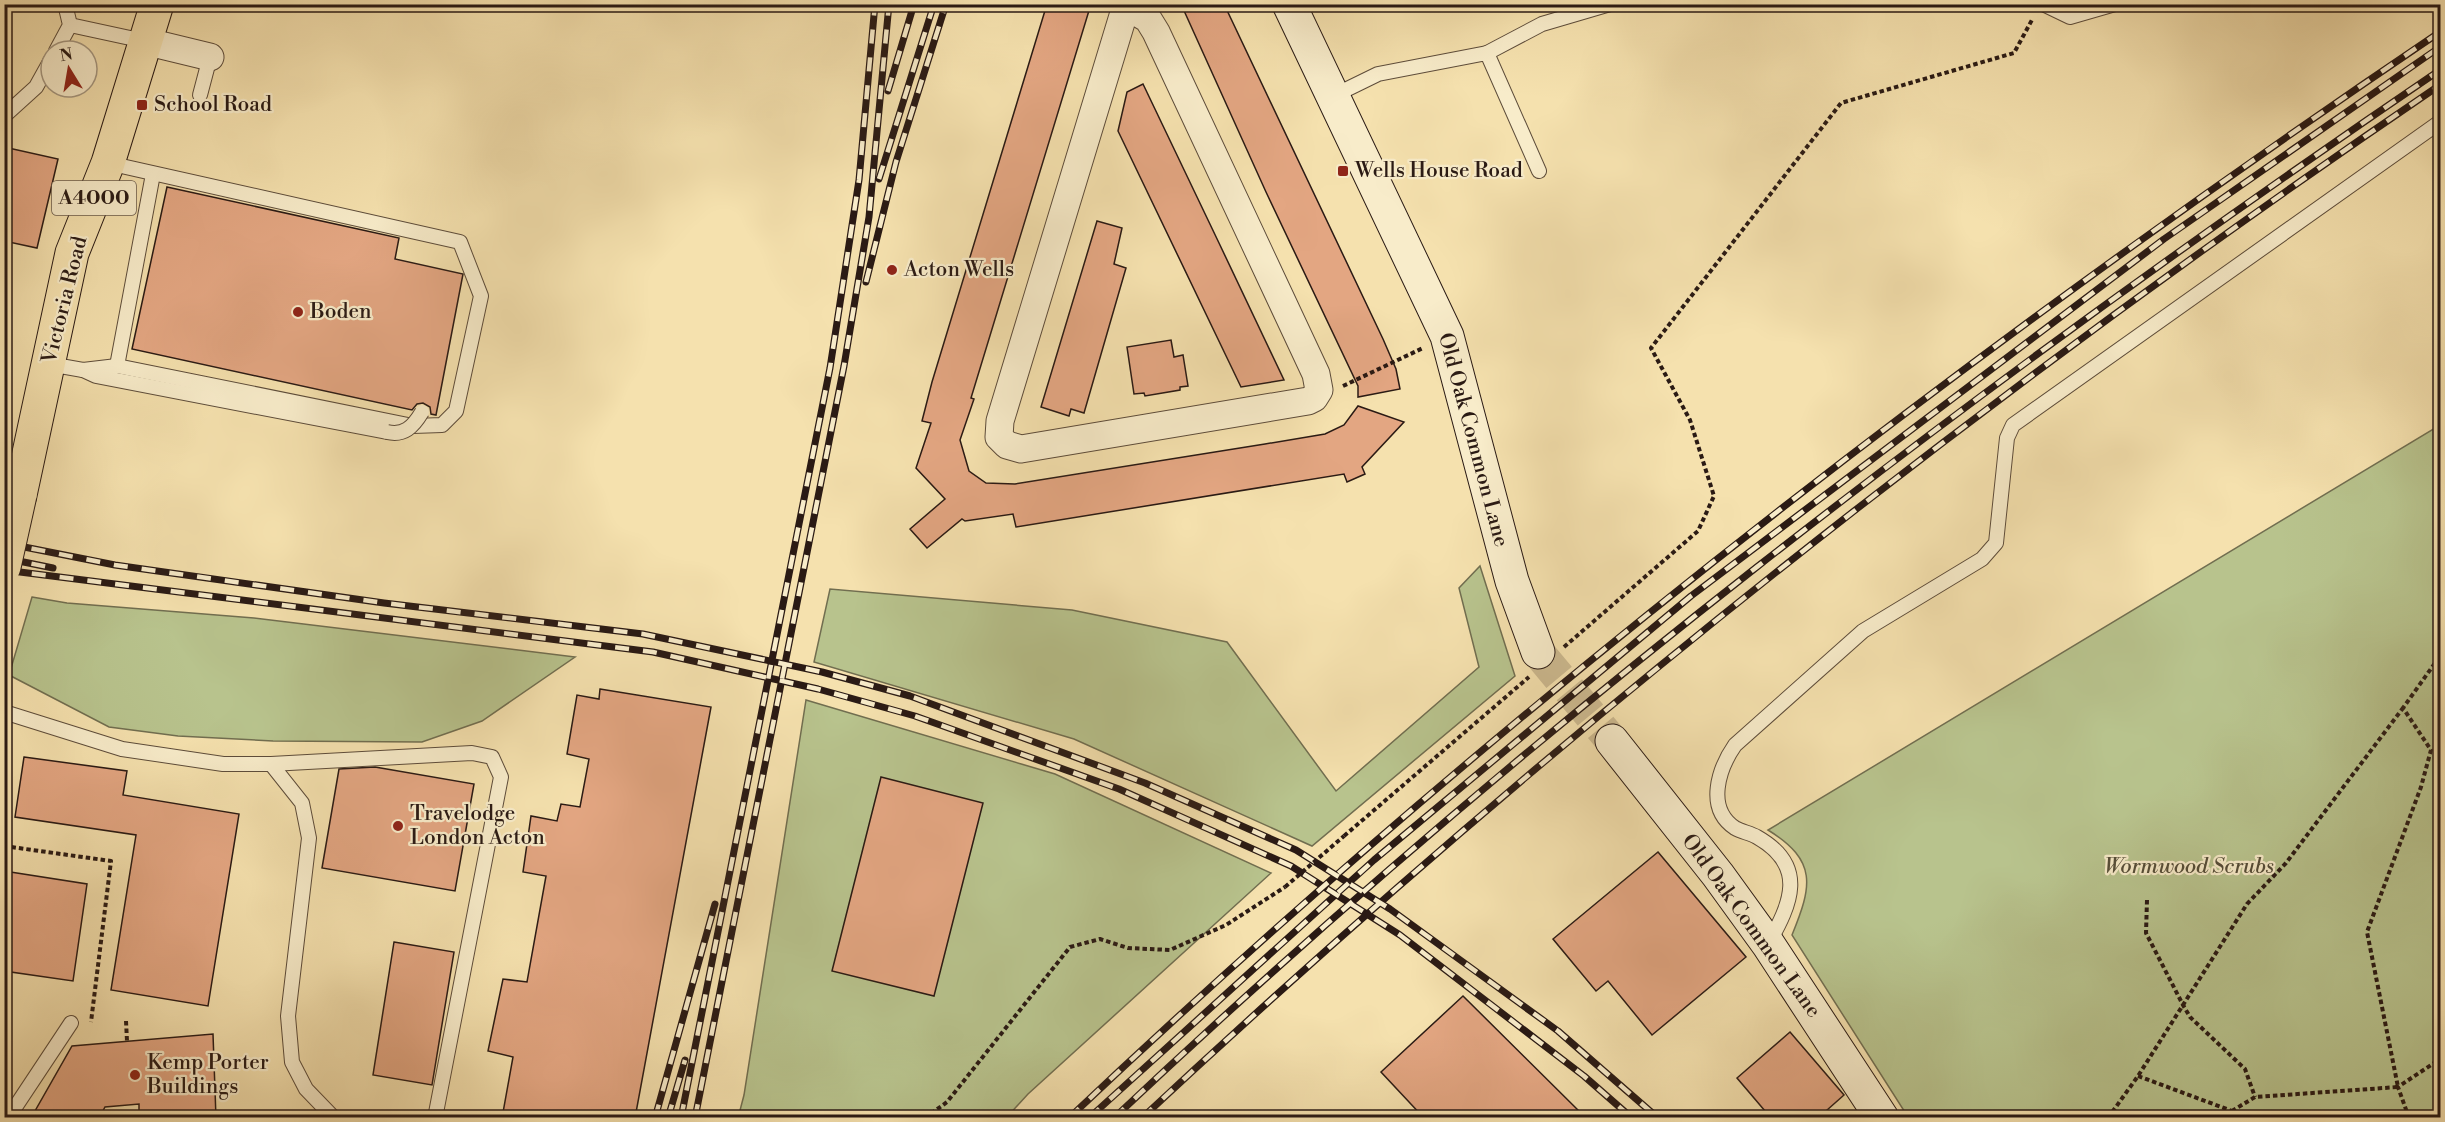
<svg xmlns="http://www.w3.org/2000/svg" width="2445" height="1122" viewBox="0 0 2445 1122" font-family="'Libre Bodoni',serif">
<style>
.green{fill:#b8c38d;stroke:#716e50;stroke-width:1.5}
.building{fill:#e3a682;stroke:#2a1a14;stroke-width:1.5}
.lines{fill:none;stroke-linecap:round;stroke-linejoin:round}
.secondary-tunnel{stroke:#ccb98f;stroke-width:33;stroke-dasharray:33 16;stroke-linecap:butt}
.lane-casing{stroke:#5d4c3a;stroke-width:16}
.street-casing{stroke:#5d4c3a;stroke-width:29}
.secondary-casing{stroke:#2a1a14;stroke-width:35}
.primary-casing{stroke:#2a1a14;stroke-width:35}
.path{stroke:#2a1a14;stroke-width:4;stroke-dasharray:4.5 3;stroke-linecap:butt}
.lane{stroke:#f8ecca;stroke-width:14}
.street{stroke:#f8ecca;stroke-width:27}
.secondary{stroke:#f8ecca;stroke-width:33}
.primary{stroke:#f5e1ae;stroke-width:33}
.rail-casing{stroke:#2a1a14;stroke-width:7}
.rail{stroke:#f8ecca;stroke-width:4.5;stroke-dasharray:14;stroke-linecap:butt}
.lane-bridge-casing{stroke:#5d4c3a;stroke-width:16;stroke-linecap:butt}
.primary-bridge-casing{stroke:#2a1a14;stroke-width:35;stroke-linecap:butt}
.path-bridge{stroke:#2a1a14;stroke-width:4;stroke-dasharray:4.5 3;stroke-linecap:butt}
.lane-bridge{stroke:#f8ecca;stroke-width:14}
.primary-bridge{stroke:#f5e1ae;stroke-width:33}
.poi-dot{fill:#8f2418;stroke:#f8ecca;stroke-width:2}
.labels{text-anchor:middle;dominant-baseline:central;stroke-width:4.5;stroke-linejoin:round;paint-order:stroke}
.shield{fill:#f8ecca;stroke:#68594b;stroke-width:1.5}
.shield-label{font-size:20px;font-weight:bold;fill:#2a1a14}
.poi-label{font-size:21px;fill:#2a1a14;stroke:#f8ecca;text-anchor:start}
.street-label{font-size:21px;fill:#2a1a14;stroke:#f8ecca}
.park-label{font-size:21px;font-style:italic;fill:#554d38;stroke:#f8ecca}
</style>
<rect width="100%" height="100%" fill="#f5e1ae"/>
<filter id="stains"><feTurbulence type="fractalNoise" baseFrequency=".00333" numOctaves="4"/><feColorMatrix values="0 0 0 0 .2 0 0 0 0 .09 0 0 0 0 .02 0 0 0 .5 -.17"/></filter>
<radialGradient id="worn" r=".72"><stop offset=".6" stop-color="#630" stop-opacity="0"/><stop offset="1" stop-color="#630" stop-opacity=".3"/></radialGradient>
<g class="green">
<path d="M2440,425V1117H1908L1792,935C1812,886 1818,861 1768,830Z"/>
<path d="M1480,566L1515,676L1312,846L1074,739L814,662L830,589L1072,610L1227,642L1336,791L1479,667L1459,588Z"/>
<path d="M32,597L67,603L254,618L575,657L482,721L422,742L273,741L178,736L109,727L9,675Z"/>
<path d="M806,700L1055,774L1271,873L1028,1094L1007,1117L738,1118L744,1095Z"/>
</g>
<g class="building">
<path d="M1047,4H1091L971,398L974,399L960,440L969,471L986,483L1015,484L1265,444L1325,434L1344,425L1358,406L1404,422L1362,467L1365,474L1347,482L1344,474L1016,527L1013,514L965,521L962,519L927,548L910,529L945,499L916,468L931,423L922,421L932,382Z"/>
<path d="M1181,4H1224L1383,339L1396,369L1400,389L1358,397V386L1266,192Z"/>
<path d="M1143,84L1219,243L1284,380L1241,387L1118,131L1127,92Z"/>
<path d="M4,147L58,159L37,248L4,241Z"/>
<path d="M167,187L399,238L395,259L463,274L436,415L431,414L430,407L423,403L417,404L412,410L132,349Z"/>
<path d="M1097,221L1122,228L1114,264L1126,268L1084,413L1071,409L1069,416L1041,407Z"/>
<path d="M1171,340L1174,357L1183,355L1188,386L1180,387V390L1145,396L1144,393L1134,394L1127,347Z"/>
<path d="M600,689L711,707L635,1118H502L513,1057L488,1051L503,979L527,982L546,876L523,872L531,816L557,821L561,804L580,807L589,759L567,754L577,695L599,699Z"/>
<path d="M24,757L127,771L123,795L239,814L208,1006L111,990L136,835L15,817Z"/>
<path d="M375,767L474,784L455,891L322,868L339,769Z"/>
<path d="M881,777L983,803L934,996L832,971Z"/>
<path d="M1658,852L1746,957L1652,1035L1608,981L1596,991L1553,939Z"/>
<path d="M4,871L87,884L73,981L4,971Z"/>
<path d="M394,942L454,952L432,1085L373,1075Z"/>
<path d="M1463,996L1586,1118H1424L1381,1072Z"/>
<path d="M1790,1032L1844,1095L1818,1118H1771L1737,1078Z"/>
<path d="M213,1034L216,1118H139V1104L105,1107L99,1118H31L72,1046Z"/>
</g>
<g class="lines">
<path class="secondary-tunnel" d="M1538,652L1612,741"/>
<g class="lane-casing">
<g id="lane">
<path d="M2043,4L2070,17L2115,4"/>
<path d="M70,25L144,41"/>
<path d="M56,51L70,25L65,4"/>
<path d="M1487,53L1542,24L1610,4"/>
<path d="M200,95L210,57"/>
<path d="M1333,96L1378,74L1487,53L1539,171"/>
<path d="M4,116L36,87L51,60"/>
<path d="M49,364L83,370L96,376L387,432"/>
<path d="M117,366L153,174"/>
<path d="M83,370L117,366L413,426L442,425L456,411L481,296L460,242L108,163"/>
<path d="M4,712L122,749L223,764H271L472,753L492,757L501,777L435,1118"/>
<path d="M271,764L302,803L309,838L288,1016L292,1062L306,1089L334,1118"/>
<path d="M1768,944C1791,904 1808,866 1757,837C1750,833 1742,832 1735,828C1705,808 1719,768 1735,745L1863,631L1982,559L1996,543L2007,438L2013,425L2440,122"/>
<path d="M8,1118L71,1023"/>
</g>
</g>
<g class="street-casing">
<g id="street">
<path d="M1126,6L1148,19L1156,32L1316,374L1319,390L1314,398L1308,401L1021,449L1007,445L999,437L1000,421L1126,6V4"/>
<path d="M144,41L210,57"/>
</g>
</g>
<g class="secondary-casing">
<g id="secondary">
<path d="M1289,4L1447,336L1512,581L1538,652"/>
<path d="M1612,741L1718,875L1768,944L1882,1118"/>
</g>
</g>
<g class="primary-casing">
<path id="primary" d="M20,495L72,253L108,163L157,4"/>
</g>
<g class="path">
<path d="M1343,386L1423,348"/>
<path d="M1564,647L1698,531L1714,496L1690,420L1651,348L1841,103L2014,53L2033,18"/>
<path d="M1344,836L1529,677"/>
<path d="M4,846L111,861L91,1022"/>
<path d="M2147,900L2146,933L2183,1005L2190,1017L2245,1069L2255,1097"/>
<path d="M126,1021L127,1041"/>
<path d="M2138,1076L2232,1111"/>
<path d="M925,1118L947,1102L1070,947L1100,939L1128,948L1170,950L1226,925L1285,887"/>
<path d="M2108,1118L2138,1076L2247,904L2286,863L2403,708"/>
<path d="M2229,1118L2232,1111L2255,1097L2398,1087L2367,932L2421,787L2431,750L2403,708L2440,656"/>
<path d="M2409,1118L2398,1087L2440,1059"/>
</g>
<use href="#lane" class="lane"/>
<use href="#street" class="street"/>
<use href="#secondary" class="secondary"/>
<use href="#primary" class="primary"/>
<g class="rail-casing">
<g id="rail">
<path d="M888,91L914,4"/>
<path d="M879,179L934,4"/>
<path d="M866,282L896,162L946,4"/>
<path d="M4,543L115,565L384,603L643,634L822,672L910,696L1145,783L1296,850L1390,909L1558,1031L1658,1118"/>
<path d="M4,558L53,568"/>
<path d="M4,570L653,652L818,689L915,716L1119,789L1291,866L1400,935L1584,1076L1632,1118"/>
<path d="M655,1118L715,904"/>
<path d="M668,1118L685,1060"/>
<path d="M681,1118L830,368L859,180L875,4"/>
<path d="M695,1118L844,366L869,217L889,4"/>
<path d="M1069,1118C1493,717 1957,358 2440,32"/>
<path d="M1089,1118L1374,860L1691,596L2164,239L2440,47"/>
<path d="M1114,1118C1524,731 1975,386 2440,70"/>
<path d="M1142,1118C1547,740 1983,395 2440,85"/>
</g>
</g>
<use href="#rail" class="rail"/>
<g class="lane-bridge-casing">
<path id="lane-bridge" d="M387,432C404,436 413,427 422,412"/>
</g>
<g class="primary-bridge-casing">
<path id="primary-bridge" d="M4,567L20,495"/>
</g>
<path class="path-bridge" d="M1285,887L1344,836"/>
<use href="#lane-bridge" class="lane-bridge"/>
<use href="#primary-bridge" class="primary-bridge"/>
</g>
<g class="poi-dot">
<rect x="136" y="99" width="12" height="12" rx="3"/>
<rect x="1337" y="165" width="12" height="12" rx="3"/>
<circle cx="892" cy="270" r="6"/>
<circle cx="298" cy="312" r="6"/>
<circle cx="398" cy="826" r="6"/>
<circle cx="135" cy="1075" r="6"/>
</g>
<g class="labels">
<rect class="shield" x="52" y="181" width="84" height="34" rx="4.5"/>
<g class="shield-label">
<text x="94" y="198">A4000</text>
</g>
<g class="poi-label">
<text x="154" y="105">School Road</text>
<text x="1355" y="171">Wells House Road</text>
<text x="904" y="270">Acton Wells</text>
<text x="310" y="312">Boden</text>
<text x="410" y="814">Travelodge<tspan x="410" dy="24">London Acton</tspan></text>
<text x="147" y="1063">Kemp Porter<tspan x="147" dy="24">Buildings</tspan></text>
</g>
<g class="street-label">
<text transform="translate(65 300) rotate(-76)">Victoria Road</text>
<text transform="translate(1473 440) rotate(75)">Old Oak Common Lane</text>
<text transform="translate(1751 926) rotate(54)">Old Oak Common Lane</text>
</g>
<g class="park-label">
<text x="2189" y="867">Wormwood Scrubs</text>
</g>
</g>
<rect width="2445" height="1122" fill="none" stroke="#f5e1ae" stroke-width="24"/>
<rect x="6" y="6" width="2433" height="1110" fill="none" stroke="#2a1a14" stroke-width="3"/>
<rect x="12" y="12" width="2421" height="1098" fill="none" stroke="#2a1a14" stroke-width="1.5"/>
<g transform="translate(69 69) rotate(349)"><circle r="28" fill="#f8ecca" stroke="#a69881" stroke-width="1.5"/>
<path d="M0-4.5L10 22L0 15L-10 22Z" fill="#8f2418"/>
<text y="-9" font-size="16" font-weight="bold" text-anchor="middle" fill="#2a1a14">N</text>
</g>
<rect width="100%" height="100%" filter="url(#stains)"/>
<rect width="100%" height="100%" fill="url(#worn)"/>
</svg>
